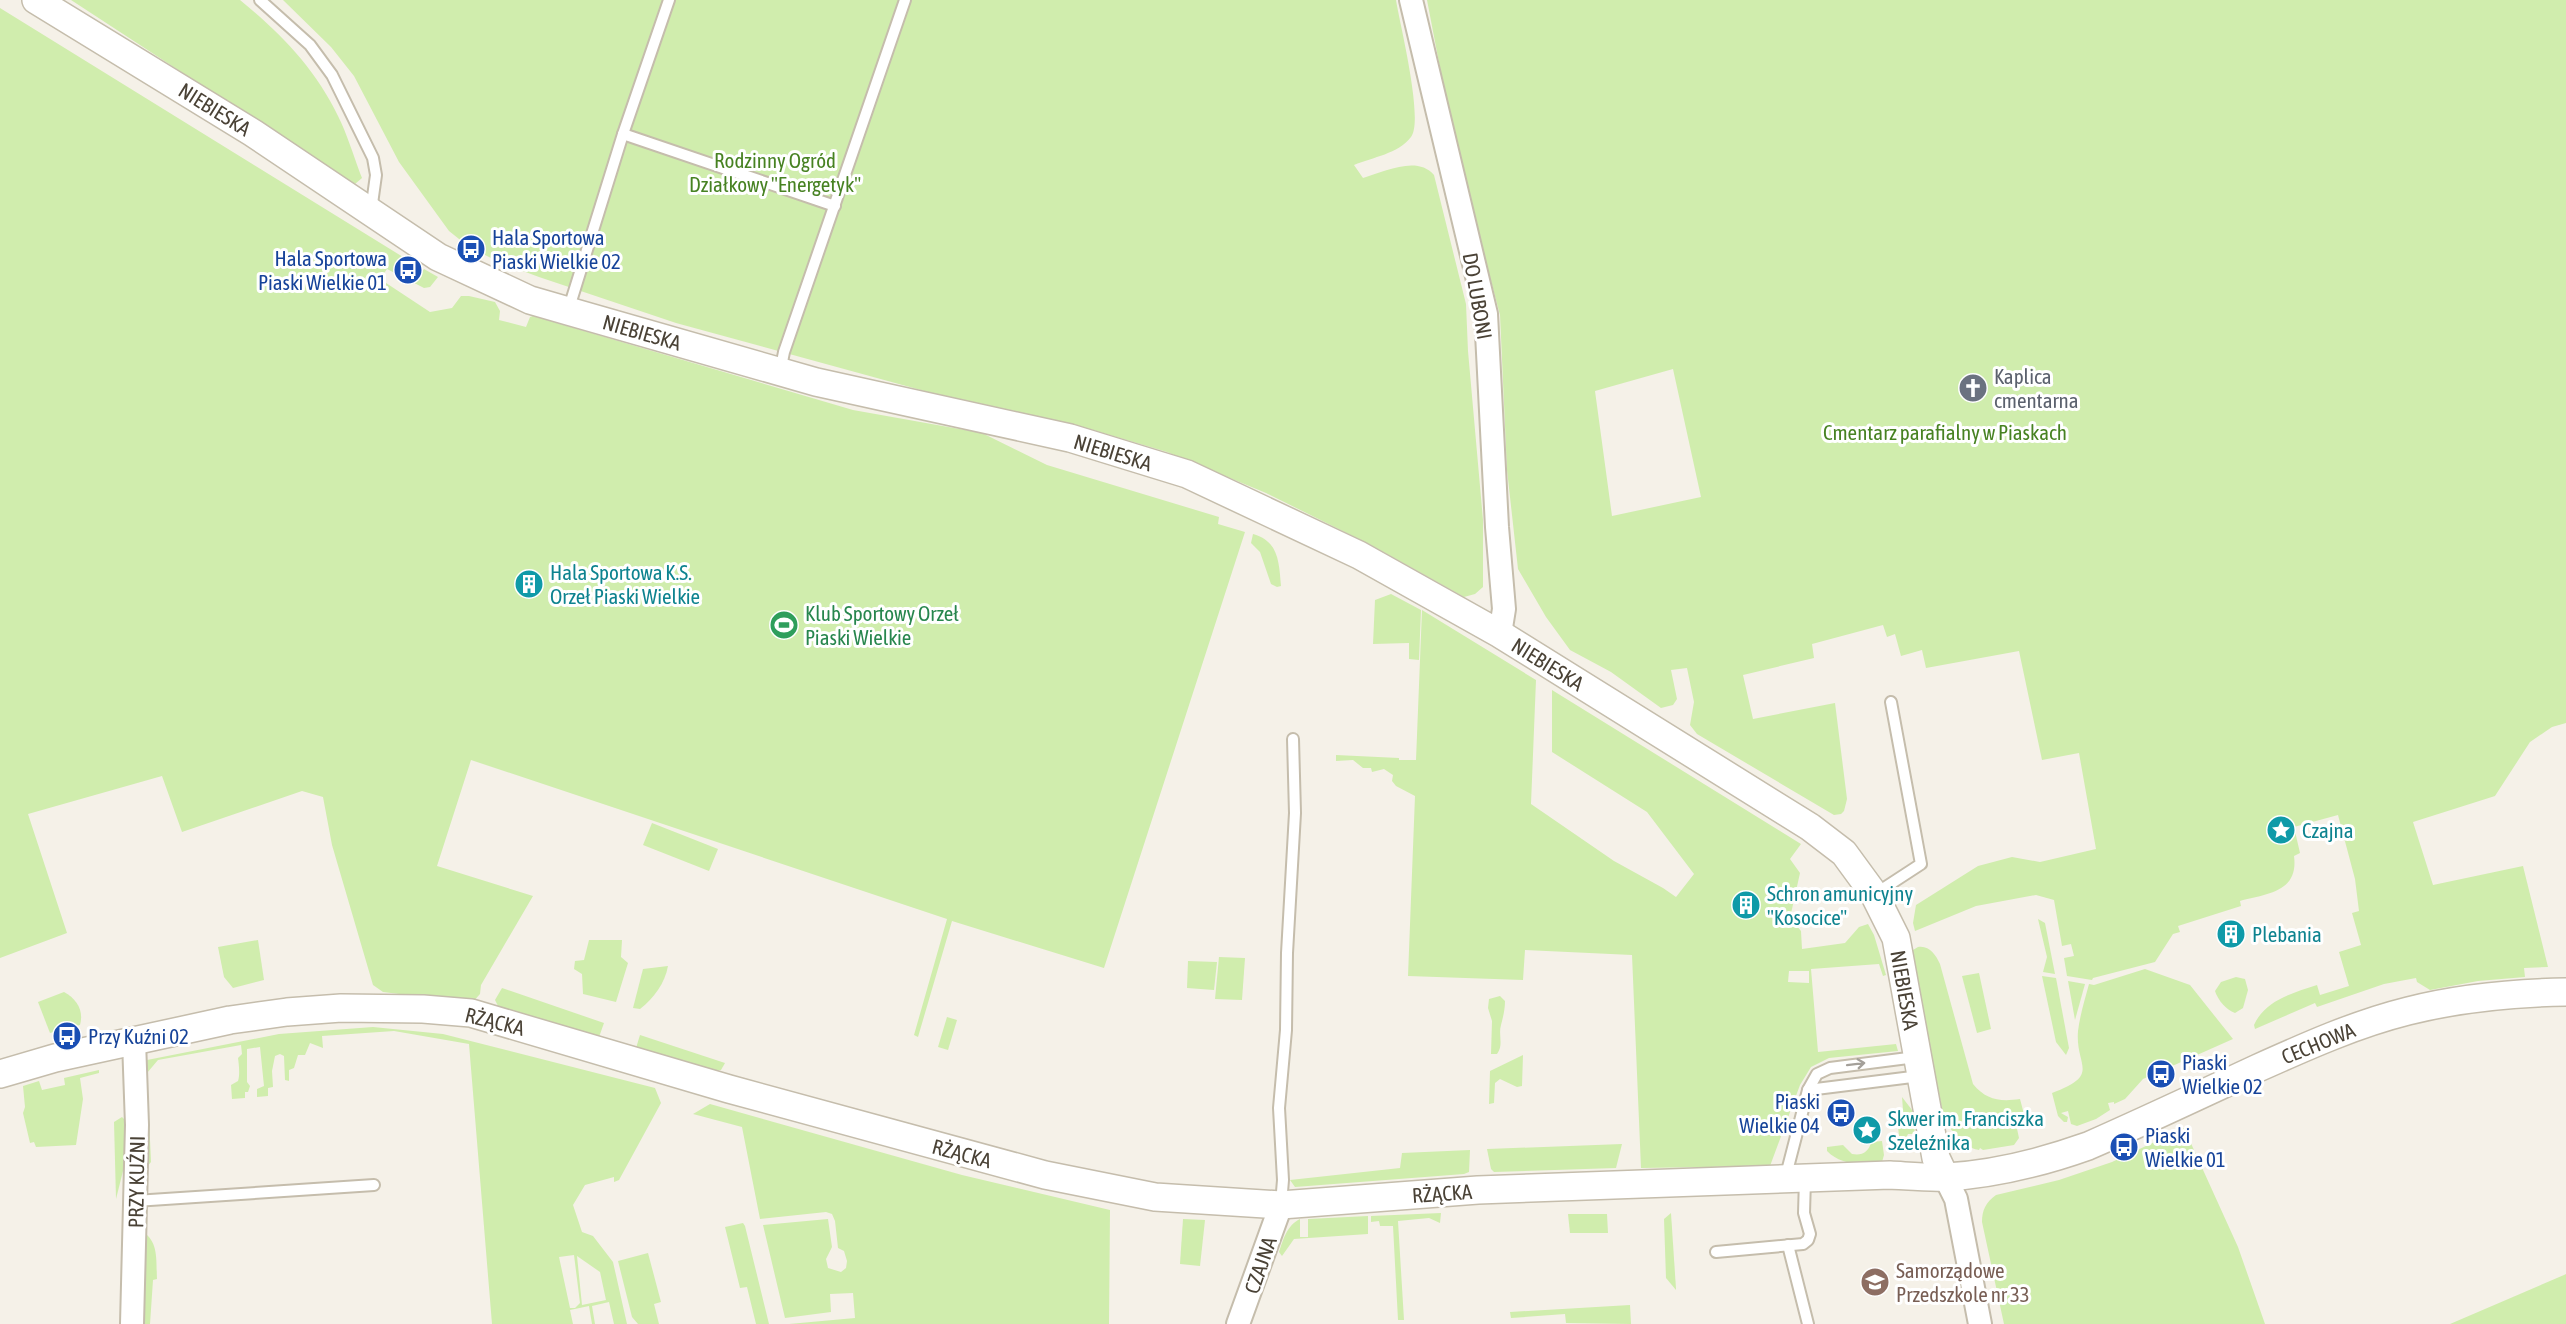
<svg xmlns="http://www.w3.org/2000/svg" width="2566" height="1324" viewBox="0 0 2566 1324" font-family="'Asap Condensed',sans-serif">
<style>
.green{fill:#d0edad;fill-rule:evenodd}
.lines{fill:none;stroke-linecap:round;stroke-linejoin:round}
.service-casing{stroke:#c5bdac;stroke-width:14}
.minor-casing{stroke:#c5bdac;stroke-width:26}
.tertiary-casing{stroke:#c5bdac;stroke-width:30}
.service{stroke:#fff;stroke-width:10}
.minor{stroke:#fff;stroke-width:22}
.tertiary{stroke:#fff;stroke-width:27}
.oneway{stroke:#a4a09a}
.labels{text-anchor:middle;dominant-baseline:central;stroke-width:6;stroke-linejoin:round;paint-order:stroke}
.street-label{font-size:21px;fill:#4a4236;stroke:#fff}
.park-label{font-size:21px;fill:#478222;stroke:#fff}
.transit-label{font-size:21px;fill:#164399;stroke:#fff;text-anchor:start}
.worship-label{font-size:21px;fill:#5b616d;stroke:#fff;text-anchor:start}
.culture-label{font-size:21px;fill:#0d838f;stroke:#fff;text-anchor:start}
.leisure-label{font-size:21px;fill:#27864d;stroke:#fff;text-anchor:start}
.education-label{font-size:21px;fill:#785e54;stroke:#fff;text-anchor:start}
</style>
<rect width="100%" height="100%" fill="#f5f1e8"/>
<g class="green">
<path d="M71,0H240C280,33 315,68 338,116C347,134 353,154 360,173L362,178L355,184L347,180Z"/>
<path d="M283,0H1396C1400,25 1424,120 1411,137C1398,154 1373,157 1354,165L1363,178C1384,172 1417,155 1434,175L1466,304L1468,351L1483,520V587L1475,594L1464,597L1371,545L1266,493L1167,452L1073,424L928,392L676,323L539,277L501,263L469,247L449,231L399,162L354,76L331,47Z"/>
<path d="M1427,0H2566V723L2552,727L2530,742L2495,796L2413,822L2433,885L2523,866L2548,967L2524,968L2525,977L2478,981L2430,990L2417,982L2416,978L2384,984L2317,1007L2315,1003L2255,1029L2254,1025C2265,1000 2293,993 2317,985L2320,995L2349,986L2339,952L2361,945L2352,913L2359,911L2355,879L2338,815L2294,827L2300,853L2294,856C2299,893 2265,894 2240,901L2241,906L2178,926L2180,932L2173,934L2155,962L2093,978L2092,980L2067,976L2064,958L2074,956L2071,944L2062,946L2054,900L2036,895L1976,906L1915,931L1913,923L1916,905L1978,866L2012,857L2040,862L2096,849L2079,753L2042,760L2019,651L1926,668L1922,650L1901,656L1895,634L1887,637L1883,625L1812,644L1814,658L1743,675L1753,719L1835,703L1847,799L1844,811L1841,814L1834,815L1697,734L1690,725L1694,702L1687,668L1671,670L1677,699L1673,705L1661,708L1611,672L1570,650L1546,617L1518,569L1507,470L1500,315L1454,141ZM1673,369L1701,497L1612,516L1595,391Z"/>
<path d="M0,8L403,257L396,269L415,281L424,269L438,277L430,287L424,288L387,269L380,279L430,312L452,308L461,296H469L495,302L500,311L499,320L526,327L530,317L533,316L853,410L982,433L1047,465L1219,517L1218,524L1245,532L1104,968L952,921L918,1037L914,1035L947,919L471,760L437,866L533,896L481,985L480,994L472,1003L383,992L373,985L332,845L323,797L302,791L182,832L162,776L28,814L67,933L0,958Z"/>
<path d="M1253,534C1279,541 1279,563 1281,586L1277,587L1271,584L1260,552L1251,543Z"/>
<path d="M1391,594L1421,610L1419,660L1409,659V643L1373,644L1375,600Z"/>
<path d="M1422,610L1536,680L1531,804L1614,861L1663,888L1676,897L1694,874L1647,812L1552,752V690L1801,844L1790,859L1800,873L1790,918L1801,931L1802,949L1845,943L1859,927L1868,924L1874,935L1886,975L1883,976L1879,964L1811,969L1818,1052L1896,1044L1898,1051L1829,1058L1811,1067L1800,1085L1770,1166L1641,1168L1632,955L1525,950L1523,980L1408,976L1415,796L1396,786L1392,781L1393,775L1384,769L1372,772L1371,768H1363L1353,760L1336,761V755L1399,758V760H1416ZM1789,971H1809V983L1788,982Z"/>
<path d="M652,823L718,849L709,871L643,845Z"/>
<path d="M2038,919L2045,923L2055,974L2043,972L2047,957Z"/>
<path d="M258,940L264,980L233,988L224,977L218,947Z"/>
<path d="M589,940H622L621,957L628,963L616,1002L583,994L582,974L574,969L575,961L584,960Z"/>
<path d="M1918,947C1929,945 1936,955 1940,964L1973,1084C1986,1100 2000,1102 2020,1099L2025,1118L2016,1124L2019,1138L2014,1145L1983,1150L1980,1148L1979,1150C1968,1148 1969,1145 1963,1137L1959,1139L1945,1122L1908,953Z"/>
<path d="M1219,957L1245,958L1242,1000L1215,999Z"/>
<path d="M1188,961L1217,962L1214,990L1187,988Z"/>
<path d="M668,966C665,983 654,998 640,1009L633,1008L643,969Z"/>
<path d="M2145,969L2190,985L2233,1039L2143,1079L2125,1099L2114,1104V1102L2108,1103L2110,1110L2096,1119L2077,1126L2071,1124L2068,1111L2061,1113L2068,1117L2067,1122H2064L2058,1116L2052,1093C2102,1074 2075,1067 2078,1031C2080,1015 2085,999 2089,984L2094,985Z"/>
<path d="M1979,973L1991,1029L1977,1033L1962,976Z"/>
<path d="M2042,976L2056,978L2069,1048L2066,1055L2056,1042Z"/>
<path d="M2236,977L2245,979L2248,990L2243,1008L2235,1013C2226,1010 2218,1000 2215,991L2221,982Z"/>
<path d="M2068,981L2085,984L2075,1020Z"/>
<path d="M502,988L604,1023L599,1037L500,1010L495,1000Z"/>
<path d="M64,992C77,999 84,1011 80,1025L50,1033L38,1002Z"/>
<path d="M1500,996L1505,1001C1505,1010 1503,1017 1501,1025C1498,1035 1504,1045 1497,1054H1491L1492,1021L1488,1008L1489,999Z"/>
<path d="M947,1017L957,1020L948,1050L938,1047Z"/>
<path d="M373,1027L443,1034L655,1088L661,1103L619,1180L614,1182V1177L585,1185L573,1205L582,1232L593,1236L613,1262L627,1324H614L609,1302L592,1306L595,1324H592L589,1306L570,1310L573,1324H492L469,1044L394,1031L322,1036L323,1048L310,1043L305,1055H298L294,1068L289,1070V1081L285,1080L284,1056L280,1054L275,1056L272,1071L273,1087L268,1088V1096L257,1097V1089L264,1086L260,1047L247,1049V1082L250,1086L248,1092H245V1098L232,1099L231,1085L238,1081C240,1075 239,1065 238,1058L242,1054L241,1045L158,1060L147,1073L151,1162L146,1168L147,1073V1060L279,1034ZM574,1255L580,1303L575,1308H570L559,1257ZM577,1256L600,1272L606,1300L582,1305Z"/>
<path d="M640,1035L725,1063L721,1070L714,1071L636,1048Z"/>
<path d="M1523,1055L1522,1086L1517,1087L1500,1079L1495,1083L1494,1103L1489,1104L1490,1071Z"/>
<path d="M99,1070V1073L80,1078L83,1099L76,1145L36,1147L34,1142L30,1143L23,1113L25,1107L23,1086L39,1081L42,1090L65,1085L64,1078Z"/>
<path d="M1902,1097L1912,1110L1915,1134H1908L1901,1148L1893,1153L1892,1147L1900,1144L1898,1127L1890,1126L1888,1111L1903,1110Z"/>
<path d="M710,1104L962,1175L1110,1210L1109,1324H789L855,1318L853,1293L830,1294L831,1312L785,1318L763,1225L828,1219L832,1247L826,1259L828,1268L841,1272L846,1268L847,1261L844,1251L838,1248L835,1221L832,1214L826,1212L760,1219L742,1127L693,1114Z"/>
<path d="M122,1117L125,1120V1163L116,1199L114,1122Z"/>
<path d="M2184,1128L2238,1247L2265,1324H2004L1982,1222C1982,1210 1986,1202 1996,1195L2059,1180L2112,1162Z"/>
<path d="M1882,1141L1884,1155L1882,1162C1861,1163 1843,1167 1827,1151V1147L1843,1145L1852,1154C1862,1156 1869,1152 1871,1142Z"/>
<path d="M1622,1144L1616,1168L1494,1172L1491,1169L1487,1149Z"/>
<path d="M1470,1150L1469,1172L1464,1174L1295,1187L1290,1180L1400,1168L1402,1153Z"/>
<path d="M1441,1213L1440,1223L1429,1218L1398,1221L1404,1320H1398L1393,1226H1380L1379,1221L1371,1222V1216Z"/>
<path d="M1671,1213L1676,1289V1290L1666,1278L1664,1219Z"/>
<path d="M1568,1214H1607L1608,1233H1570Z"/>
<path d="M1368,1216V1234L1294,1239L1282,1256L1279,1252C1283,1240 1287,1225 1300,1219V1237H1308V1219Z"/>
<path d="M1183,1219L1205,1220L1200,1266L1180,1264Z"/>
<path d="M743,1223L745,1226L769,1324H756L747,1287L740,1288L725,1227Z"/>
<path d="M143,1232C159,1242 156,1261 157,1279L153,1280L150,1324H143Z"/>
<path d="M648,1253L661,1302L654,1304L659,1324H638L632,1317L618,1261Z"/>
<path d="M2566,1274V1324H2450L2564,1275Z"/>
<path d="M1630,1305L1631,1324L1566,1323L1565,1314L1511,1318L1510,1312Z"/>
</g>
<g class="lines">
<g class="service-casing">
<g id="service">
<path d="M260,0L310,45L332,75L373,158L376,175L371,211"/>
<path d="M623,134L835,206"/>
<path d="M568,311L623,134L669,0"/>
<path d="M780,372L784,352L905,0"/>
<path d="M1875,894L1921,864L1891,702"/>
<path d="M1808,1090L1817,1074L1830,1068L1916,1057"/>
<path d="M1785,1179L1808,1090L1920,1076"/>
<path d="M135,1201L374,1185"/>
<path d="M1281,1204L1283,1180L1279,1108L1286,1030L1287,953L1295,813L1293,739"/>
<path d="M1788,1245L1808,1324"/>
<path d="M1716,1252L1803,1244L1808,1240L1810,1234L1804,1213L1805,1179"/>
</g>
</g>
<g class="minor-casing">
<g id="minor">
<path d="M1411,0L1486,314L1497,527L1504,609L1500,634"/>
<path d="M1945,1177L1956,1199L1980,1324"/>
<path d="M132,1324L137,1125L134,1041"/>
<path d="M1238,1324L1281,1205"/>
</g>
</g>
<g class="tertiary-casing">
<g id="tertiary">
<path d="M36,0L253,133L438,257L530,300L568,311L816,382L1070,438L1187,474L1359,555L1500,634L1810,827L1844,853L1874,894L1896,938L1936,1158L1945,1177"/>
<path d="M0,1074L55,1058L230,1020L287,1012L341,1008L423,1009L471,1013L729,1089L1045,1175L1155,1197L1281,1205L1478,1190L1890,1175C1909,1176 1928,1178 1947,1177C1995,1174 2043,1162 2088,1146C2145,1121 2202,1094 2258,1068C2307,1046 2356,1024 2408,1011C2459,998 2513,993 2566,992"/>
</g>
</g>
<use href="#service" class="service"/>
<use href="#minor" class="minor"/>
<use href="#tertiary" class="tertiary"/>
</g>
<defs><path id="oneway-shaft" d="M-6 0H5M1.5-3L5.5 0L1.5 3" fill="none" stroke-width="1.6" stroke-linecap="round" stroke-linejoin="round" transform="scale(1.5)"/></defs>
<use class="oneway" href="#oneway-shaft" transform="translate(1856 1064) rotate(-7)"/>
<defs>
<g id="bus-disc" transform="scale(1.5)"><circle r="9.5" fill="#1a4fb4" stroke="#fff"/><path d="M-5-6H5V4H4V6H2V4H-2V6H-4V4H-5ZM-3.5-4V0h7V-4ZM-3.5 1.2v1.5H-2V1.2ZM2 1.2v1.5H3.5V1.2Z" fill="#fff"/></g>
<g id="church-disc" transform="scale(1.5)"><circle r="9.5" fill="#6b7280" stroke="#fff"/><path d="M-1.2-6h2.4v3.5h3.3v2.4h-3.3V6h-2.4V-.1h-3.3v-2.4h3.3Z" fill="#fff"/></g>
<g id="building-disc" transform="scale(1.5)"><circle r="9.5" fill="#0f9aa8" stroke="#fff"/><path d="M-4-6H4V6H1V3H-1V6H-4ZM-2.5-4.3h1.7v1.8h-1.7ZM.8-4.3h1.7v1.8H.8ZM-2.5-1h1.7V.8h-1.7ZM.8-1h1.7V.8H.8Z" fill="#fff"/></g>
<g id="stadium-disc" transform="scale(1.5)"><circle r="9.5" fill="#2e9e5b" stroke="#fff"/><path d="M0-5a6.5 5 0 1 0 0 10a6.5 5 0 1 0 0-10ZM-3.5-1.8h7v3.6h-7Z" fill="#fff"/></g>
<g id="sight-disc" transform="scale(1.5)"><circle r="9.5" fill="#0f9aa8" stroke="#fff"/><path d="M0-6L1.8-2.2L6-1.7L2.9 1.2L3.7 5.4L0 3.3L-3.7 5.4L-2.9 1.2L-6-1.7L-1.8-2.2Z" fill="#fff"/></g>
<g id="school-disc" transform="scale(1.5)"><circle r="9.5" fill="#8d6e63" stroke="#fff"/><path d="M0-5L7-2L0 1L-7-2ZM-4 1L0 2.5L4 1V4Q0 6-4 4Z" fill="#fff"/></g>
</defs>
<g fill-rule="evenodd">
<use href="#bus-disc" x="471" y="249"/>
<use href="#bus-disc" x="408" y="270"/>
<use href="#church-disc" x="1973" y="388"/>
<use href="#building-disc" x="529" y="584"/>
<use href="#stadium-disc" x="784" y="625"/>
<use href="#sight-disc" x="2281" y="830"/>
<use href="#building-disc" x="1746" y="905"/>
<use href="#building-disc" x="2231" y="934"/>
<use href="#bus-disc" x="67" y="1036"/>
<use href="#bus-disc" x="2161" y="1074"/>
<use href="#bus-disc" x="1841" y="1113"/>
<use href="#sight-disc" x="1867" y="1130"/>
<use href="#bus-disc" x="2124" y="1147"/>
<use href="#school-disc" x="1875" y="1282"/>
</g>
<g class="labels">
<g class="street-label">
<text transform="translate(215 109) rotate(32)">NIEBIESKA</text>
<text transform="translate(1478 296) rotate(80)">DO LUBONI</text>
<text transform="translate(642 332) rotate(16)">NIEBIESKA</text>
<text transform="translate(1113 452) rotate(17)">NIEBIESKA</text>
<text transform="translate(1548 664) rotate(32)">NIEBIESKA</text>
<text transform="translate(1905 990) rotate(80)">NIEBIESKA</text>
<text transform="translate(495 1021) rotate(14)">RŻĄCKA</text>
<text transform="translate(2318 1043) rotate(-22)">CECHOWA</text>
<text transform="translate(962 1153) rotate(15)">RŻĄCKA</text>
<text transform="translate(136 1182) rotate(-89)">PRZY KUŹNI</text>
<text transform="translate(1442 1193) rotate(-4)">RŻĄCKA</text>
<text transform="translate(1260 1265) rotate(-71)">CZAJNA</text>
</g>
<g class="park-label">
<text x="775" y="160">Rodzinny Ogród<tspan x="775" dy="24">Działkowy "Energetyk"</tspan></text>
<text x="1945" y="432">Cmentarz parafialny w Piaskach</text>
</g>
<g class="transit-label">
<text x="492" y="237">Hala Sportowa<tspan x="492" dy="24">Piaski Wielkie 02</tspan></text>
<text x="387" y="258" text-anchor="end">Hala Sportowa<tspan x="387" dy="24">Piaski Wielkie 01</tspan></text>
<text x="88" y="1036">Przy Kuźni 02</text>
<text x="2182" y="1062">Piaski<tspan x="2182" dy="24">Wielkie 02</tspan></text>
<text x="1820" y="1101" text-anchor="end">Piaski<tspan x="1820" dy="24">Wielkie 04</tspan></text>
<text x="2145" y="1135">Piaski<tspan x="2145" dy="24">Wielkie 01</tspan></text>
</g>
<g class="worship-label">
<text x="1994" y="376">Kaplica<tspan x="1994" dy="24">cmentarna</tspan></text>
</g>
<g class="culture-label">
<text x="550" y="572">Hala Sportowa K.S.<tspan x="550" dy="24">Orzeł Piaski Wielkie</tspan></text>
<text x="2302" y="830">Czajna</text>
<text x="1767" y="893">Schron amunicyjny<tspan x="1767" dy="24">"Kosocice"</tspan></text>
<text x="2252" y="934">Plebania</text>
<text x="1888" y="1118">Skwer im. Franciszka<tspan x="1888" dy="24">Szeleźnika</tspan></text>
</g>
<g class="leisure-label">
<text x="805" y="613">Klub Sportowy Orzeł<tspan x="805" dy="24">Piaski Wielkie</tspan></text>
</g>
<g class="education-label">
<text x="1896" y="1270">Samorządowe<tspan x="1896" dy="24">Przedszkole nr 33</tspan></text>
</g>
</g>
</svg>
